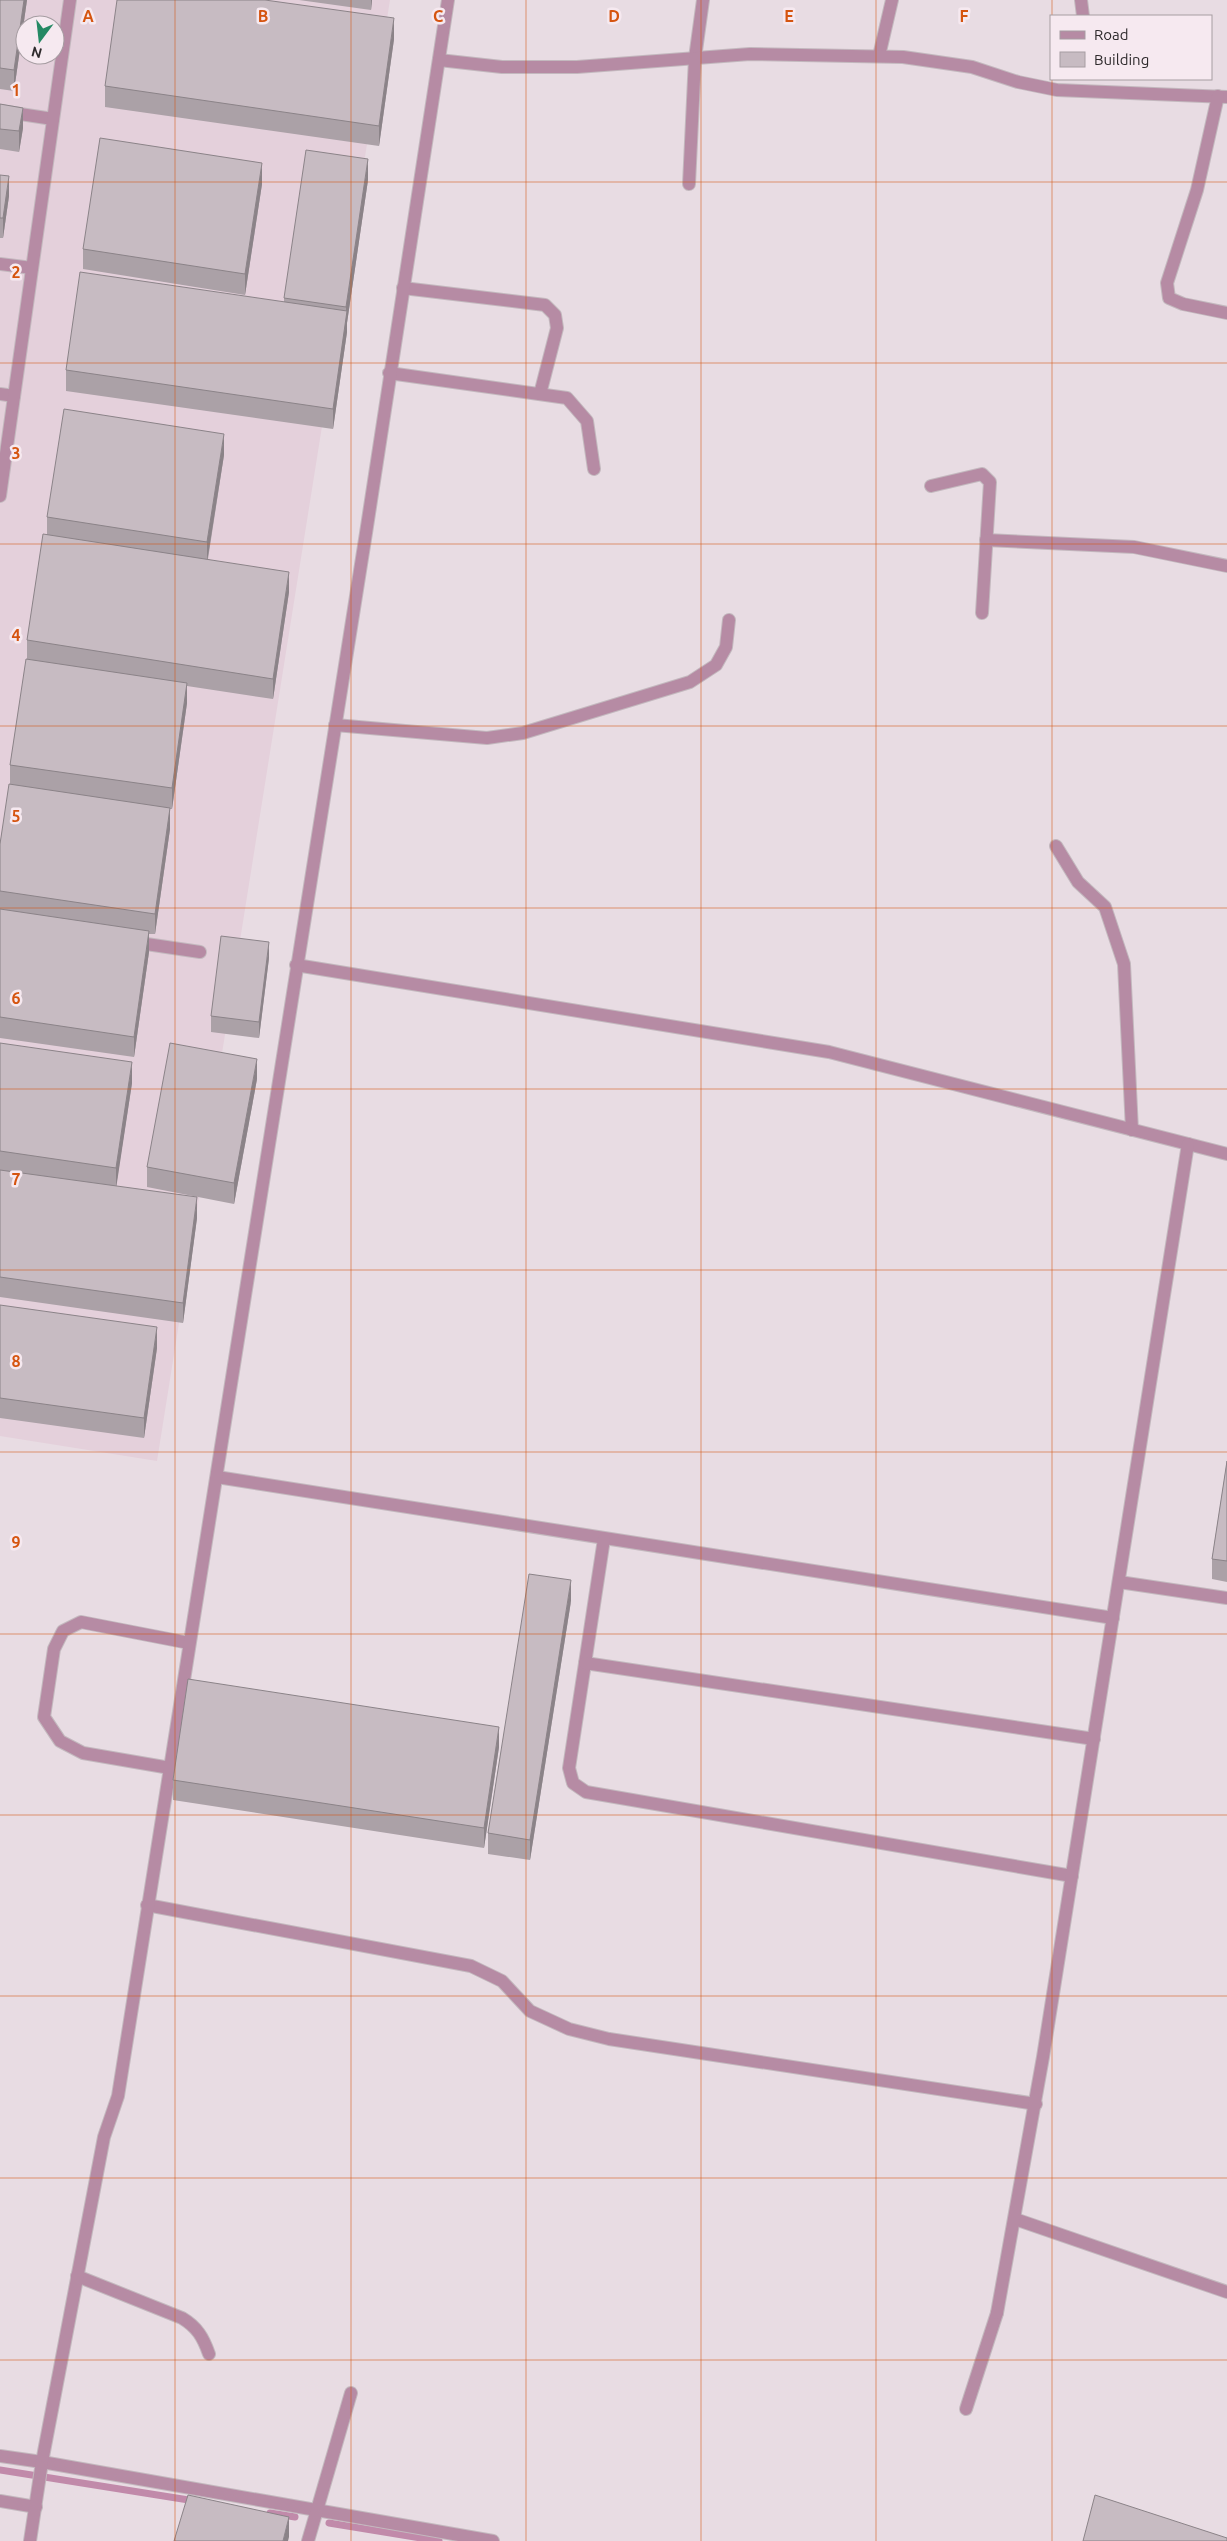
<svg xmlns="http://www.w3.org/2000/svg" width="1227" height="2541" viewBox="0 0 1227 2541" font-family="Ubuntu,sans-serif">
<style>
.built{fill:#e4d0db;fill-rule:evenodd}
.lines{fill:none;stroke-linecap:round;stroke-linejoin:round}
.stream{stroke:#c18aaa;stroke-width:7}
.service-casing{stroke:#c3b8be;stroke-width:14}
.minor-casing{stroke:#c3b8be;stroke-width:14}
.service{stroke:#b68ba4;stroke-width:12}
.minor{stroke:#b68ba4;stroke-width:12}
.wall{fill:#aba1a7}
.shaded-wall{fill:#8b8388}
.building{fill:#c7bbc2;stroke:#8b8388}
.grid{fill:none;stroke:#d5540f;stroke-width:1;stroke-opacity:0.55}
.grid-label{font-size:16px;text-anchor:middle;font-weight:bold;fill:#d5540f;stroke:#f6e9f0;stroke-width:5;stroke-linejoin:round;paint-order:stroke}
</style>
<rect width="100%" height="100%" fill="#e8dce3"/>
<path class="built" d="M0,0H390L157,1461L0,1436ZM25,25H55V55H25Z"/>
<g class="lines">
<g class="stream">
<path d="M0,2470L195,2501"/>
<path d="M270,2513L295,2517"/>
<path d="M329,2523L439,2541"/>
</g>
<g class="service-casing">
<g id="service">
<path d="M695,58L703,0"/>
<path d="M0,111L53,119"/>
<path d="M0,264L32,268"/>
<path d="M403,288L545,305L555,315L557,328L540,394"/>
<path d="M0,394L14,396"/>
<path d="M0,496L70,0"/>
<path d="M335,725L487,738L523,733L690,682L716,665L726,647L729,620"/>
<path d="M133,942L200,952"/>
<path d="M217,1477L1113,1618"/>
<path d="M604,1539L569,1768L573,1783L586,1792L1072,1876"/>
<path d="M1119,1582L1227,1598"/>
<path d="M585,1663L1094,1739"/>
<path d="M170,1768L83,1753L60,1741L44,1717L54,1649L63,1631L81,1622L189,1643"/>
<path d="M966,2409L997,2313"/>
<path d="M42,2462L493,2541"/>
<path d="M308,2541L351,2393"/>
</g>
</g>
<g class="minor-casing">
<g id="minor">
<path d="M1081,0L1083,16"/>
<path d="M879,56L892,0"/>
<path d="M439,60L502,67H577L750,54L903,57L972,67L1018,82L1057,90L1227,97"/>
<path d="M1218,96L1197,190L1167,283L1169,298L1183,304L1227,313"/>
<path d="M689,184L695,58"/>
<path d="M389,373L567,398L587,421L594,469"/>
<path d="M931,486L982,474L990,482L982,613"/>
<path d="M986,540L1134,547L1227,566"/>
<path d="M1056,846L1078,882L1105,907L1124,964L1132,1130"/>
<path d="M296,965L829,1052L1227,1154"/>
<path d="M147,1905L471,1966L502,1981L530,2011L569,2029L609,2039L1036,2104"/>
<path d="M1015,2219L1227,2292"/>
<path d="M77,2276L182,2318C197,2327 203,2337 209,2354"/>
<path d="M997,2313L1043,2057L1188,1144"/>
<path d="M0,2456L42,2462"/>
<path d="M0,2501L36,2507"/>
<path d="M30,2541L42,2462L104,2137L118,2096L366,533L448,0"/>
</g>
</g>
<use href="#service" class="service"/>
<use href="#minor" class="minor"/>
</g>
<g class="wall">
<path d="M0,0H27L14,91L0,89Z"/>
<path d="M299,0H372L371,10Z"/>
<path d="M394,39L379,146L105,107V86Z"/>
<path d="M0,104L23,128L19,152L0,149Z"/>
<path d="M0,175L9,196L3,238H0Z"/>
<path d="M368,180L347,323V332L333,429L66,391V370L284,302V298Z"/>
<path d="M262,184L245,295L83,269V249Z"/>
<path d="M224,455L208,559L289,592L273,699L187,686V703L172,809H170V829L155,934H149V952L134,1057L0,1038V844L10,784V765L27,659V640L47,534V517Z"/>
<path d="M269,958L259,1038L211,1032V1016Z"/>
<path d="M0,1043L132,1083L116,1186L197,1218L183,1323L0,1297Z"/>
<path d="M257,1079L234,1204L147,1187V1167Z"/>
<path d="M0,1305L157,1348L144,1438L0,1418Z"/>
<path d="M1227,1461V1582L1212,1579V1559Z"/>
<path d="M571,1601L530,1860L488,1854V1833Z"/>
<path d="M499,1747L484,1848L173,1800V1780Z"/>
</g>
<g class="shaded-wall">
<path d="M24,0H27L14,91V70Z"/>
<path d="M371,0H372L371,10Z"/>
<path d="M394,18V39L379,146V126Z"/>
<path d="M23,108V128L19,152V131Z"/>
<path d="M368,159V180L347,323V332L333,429V409L346,316V307Z"/>
<path d="M262,163V184L245,295V274Z"/>
<path d="M9,176V196L3,238V218Z"/>
<path d="M224,434V455L207,562V542Z"/>
<path d="M289,572V592L273,699V679Z"/>
<path d="M187,683V703L172,809V788Z"/>
<path d="M170,808V829L155,934V914Z"/>
<path d="M149,931V952L134,1057V1037Z"/>
<path d="M269,942V958L259,1038V1022Z"/>
<path d="M257,1059V1079L234,1204V1183Z"/>
<path d="M132,1062V1083L116,1189V1168Z"/>
<path d="M197,1197V1218L183,1323V1303Z"/>
<path d="M157,1327V1348L144,1438V1418Z"/>
<path d="M571,1580V1601L530,1860V1840Z"/>
<path d="M499,1727V1747L484,1848V1828Z"/>
<path d="M289,2517V2537L288,2541H283Z"/>
</g>
<g class="building">
<path d="M0,0H24L14,70L0,68Z"/>
<path d="M117,0H265L394,18L379,126L105,86Z"/>
<path d="M0,104L23,108L19,131L0,129Z"/>
<path d="M100,138L262,163L245,274L83,249Z"/>
<path d="M306,150L368,159L346,307L284,298Z"/>
<path d="M0,175L9,176L3,218H0Z"/>
<path d="M80,272L347,311L333,409L66,370Z"/>
<path d="M64,409L224,434L207,542L47,517Z"/>
<path d="M43,534L289,572L273,679L27,640Z"/>
<path d="M26,659L187,683L172,788L10,765Z"/>
<path d="M9,784L170,808L155,914L0,891V844Z"/>
<path d="M0,909L149,931L134,1037L0,1017Z"/>
<path d="M221,936L269,942L259,1022L211,1016Z"/>
<path d="M0,1043L132,1062L116,1168L0,1151Z"/>
<path d="M170,1043L257,1059L234,1183L147,1167Z"/>
<path d="M0,1170L197,1197L183,1303L0,1277Z"/>
<path d="M0,1305L157,1327L144,1418L0,1398Z"/>
<path d="M1227,1461V1561L1212,1559Z"/>
<path d="M529,1574L571,1580L530,1840L488,1833Z"/>
<path d="M188,1679L499,1727L484,1828L173,1780Z"/>
<path d="M188,2495L289,2517L283,2541H174Z"/>
<path d="M1095,2495L1227,2538V2541H1083Z"/>
</g>
<path class="grid" d="M175,0V2541M351,0V2541M526,0V2541M701,0V2541M876,0V2541M1052,0V16M1052,79V2541M0,182H1227M0,363H1227M0,544H1227M0,726H1227M0,908H1227M0,1089H1227M0,1270H1227M0,1452H1227M0,1634H1227M0,1815H1227M0,1996H1227M0,2178H1227M0,2360H1227"/>
<g class="grid-label">
<text x="88" y="22">A</text>
<text x="263" y="22">B</text>
<text x="438" y="22">C</text>
<text x="614" y="22">D</text>
<text x="789" y="22">E</text>
<text x="964" y="22">F</text>
<text x="16" y="96">1</text>
<text x="16" y="278">2</text>
<text x="16" y="459">3</text>
<text x="16" y="641">4</text>
<text x="16" y="822">5</text>
<text x="16" y="1004">6</text>
<text x="16" y="1185">7</text>
<text x="16" y="1367">8</text>
<text x="16" y="1548">9</text>
</g>
<rect x="1050" y="15" width="162" height="65" fill="#f6e9f0" stroke="#a69da2"/>
<rect x="1060" y="31" width="25" height="8" fill="#b68ba4" stroke="#a69da2"/>
<text x="1094" y="40" font-size="15" fill="#2e2a2c">Road</text>
<rect x="1060" y="52" width="25" height="15" fill="#c7bbc2" stroke="#a69da2"/>
<text x="1094" y="65" font-size="15" fill="#2e2a2c">Building</text>
<g transform="translate(40 40) rotate(195)"><circle r="24" fill="#f6e9f0" stroke="#a69da2"/>
<path d="M0-4L9 19L0 12L-9 19Z" fill="#258964"/>
<text y="-8" font-size="14" font-weight="bold" text-anchor="middle" fill="#2e2a2c">N</text>
</g>
</svg>
